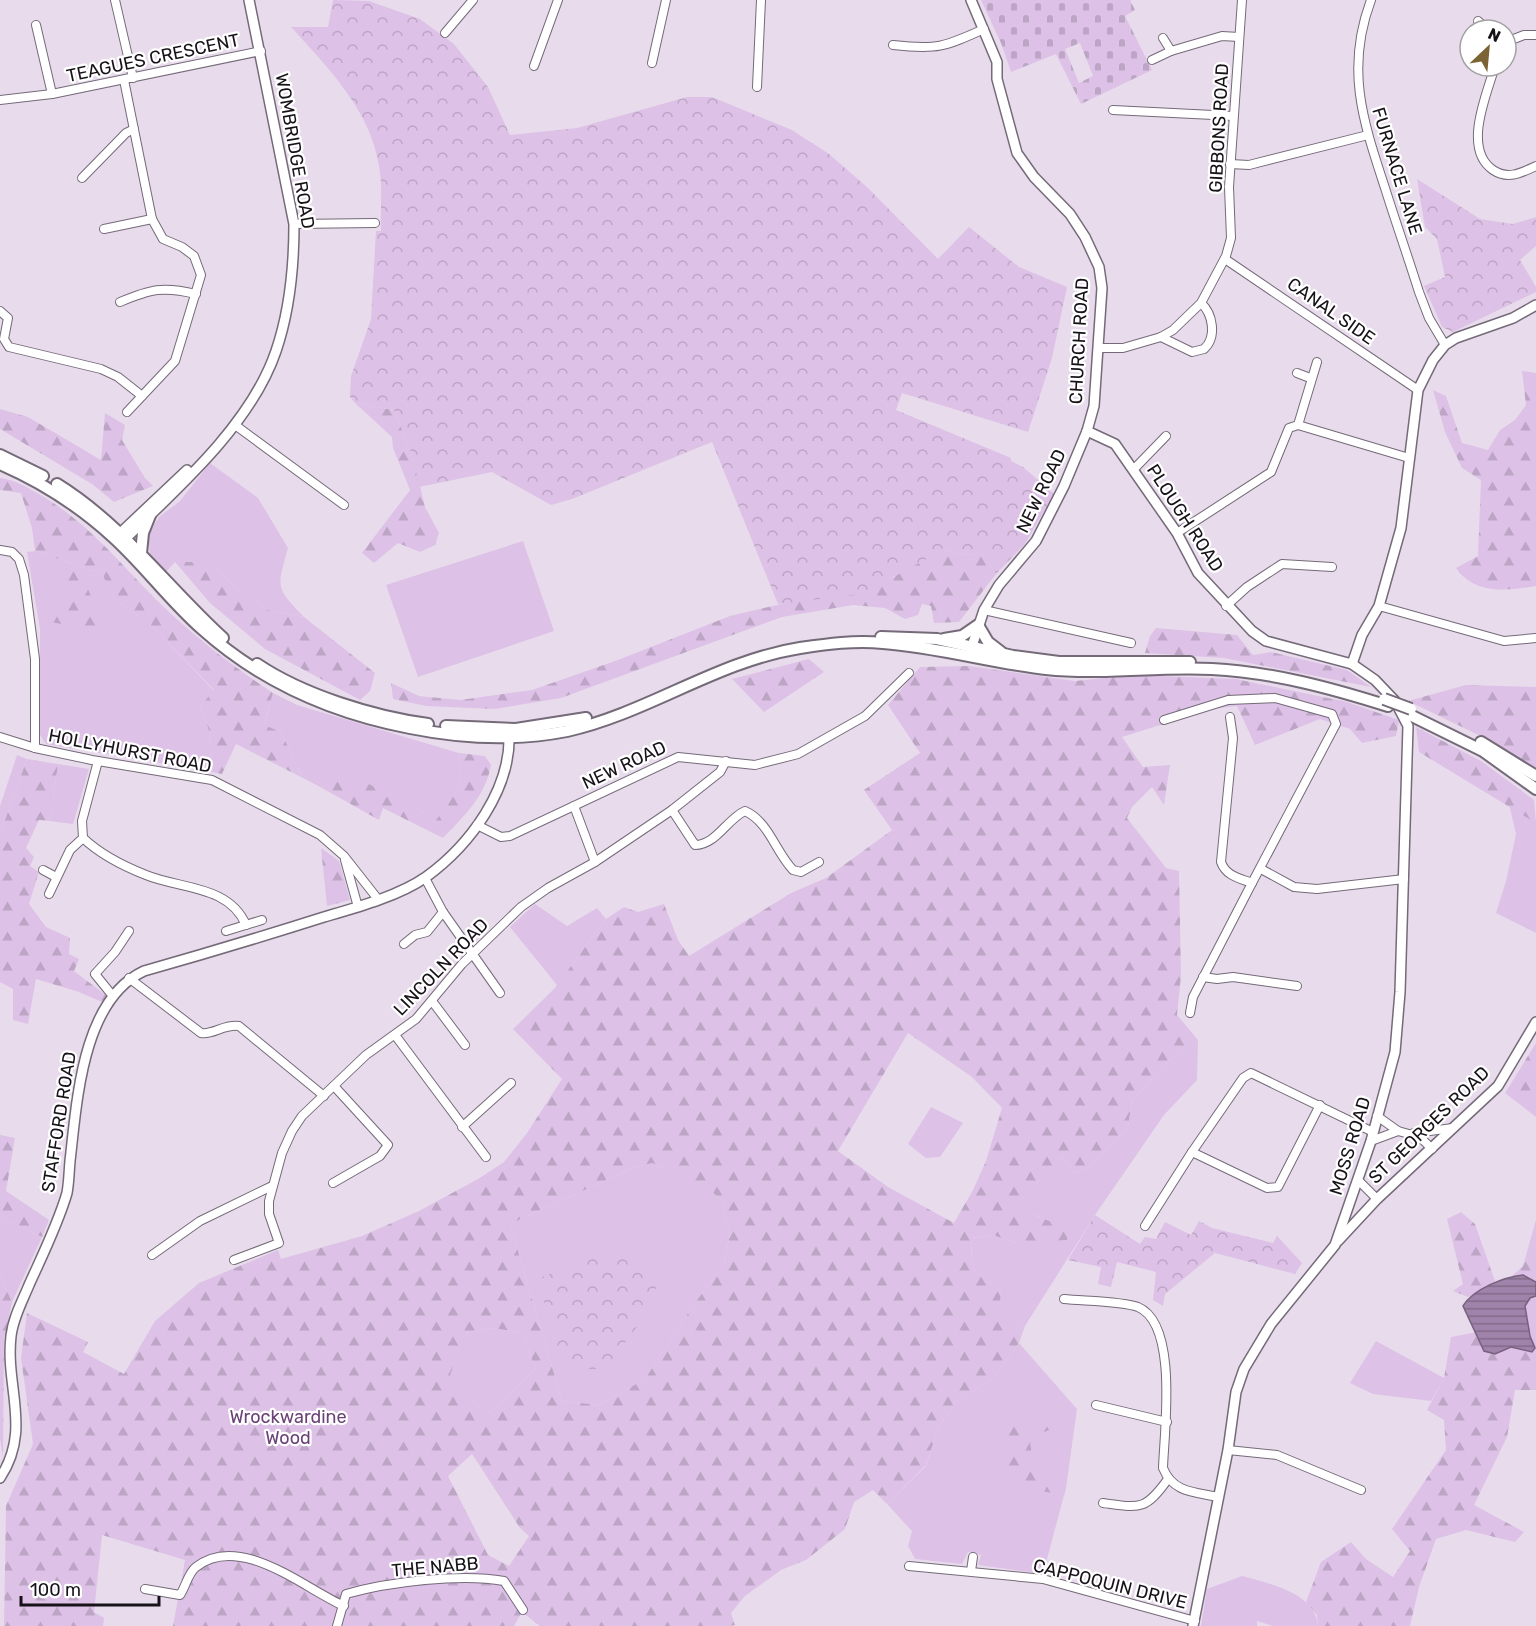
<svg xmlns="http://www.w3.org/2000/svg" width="1536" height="1626" viewBox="0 0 1536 1626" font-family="Rubik,sans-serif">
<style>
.grass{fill:#ddc1e7}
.forest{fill:url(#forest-firs);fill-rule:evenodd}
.cemetery{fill:url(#cemetery-stones);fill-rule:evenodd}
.park{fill:url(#park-crowns)}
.water{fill:url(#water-rules);stroke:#77617e;stroke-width:1.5}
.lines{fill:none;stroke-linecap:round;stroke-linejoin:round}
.minor-casing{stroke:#746a78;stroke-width:10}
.tertiary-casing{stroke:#746a78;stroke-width:12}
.secondary-casing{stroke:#746a78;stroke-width:14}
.minor{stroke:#fff;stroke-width:8}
.tertiary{stroke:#fff;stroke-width:9}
.secondary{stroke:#fff;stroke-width:10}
.secondary-bridge-casing{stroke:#746a78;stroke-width:14;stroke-linecap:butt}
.secondary-bridge{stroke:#fff;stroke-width:10}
.labels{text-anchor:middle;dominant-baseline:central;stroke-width:4.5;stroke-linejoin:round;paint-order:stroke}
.street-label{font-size:18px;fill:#161218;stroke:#fff}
.park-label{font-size:18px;fill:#6a4277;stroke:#fff}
</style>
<defs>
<pattern id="forest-firs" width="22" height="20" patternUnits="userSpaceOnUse" patternTransform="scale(1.5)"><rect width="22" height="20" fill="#ddc1e7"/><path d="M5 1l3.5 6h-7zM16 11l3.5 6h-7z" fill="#bda5c5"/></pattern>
<pattern id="cemetery-stones" width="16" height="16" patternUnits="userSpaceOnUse" patternTransform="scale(1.5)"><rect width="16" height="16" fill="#ddc1e7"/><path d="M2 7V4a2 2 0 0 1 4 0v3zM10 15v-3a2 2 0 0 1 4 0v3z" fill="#bda5c5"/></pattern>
<pattern id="park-crowns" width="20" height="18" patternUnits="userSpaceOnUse" patternTransform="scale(1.5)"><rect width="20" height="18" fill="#ddc1e7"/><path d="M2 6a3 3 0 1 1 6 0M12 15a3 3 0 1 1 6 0" fill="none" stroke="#bda5c5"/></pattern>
<pattern id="water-rules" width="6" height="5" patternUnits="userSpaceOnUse" patternTransform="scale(1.5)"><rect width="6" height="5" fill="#a083aa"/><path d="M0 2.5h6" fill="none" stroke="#816a89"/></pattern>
</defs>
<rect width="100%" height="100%" fill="#e8dcec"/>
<g class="grass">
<path d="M210,463L258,498L288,548C277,588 275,587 304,617L268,610L235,587L211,562H175L165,573L150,554L148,536L159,517L180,501Z"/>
<path d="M523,541L554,631L418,677L386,585Z"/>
<path d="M35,551L102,574L115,599L153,627L214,691L200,707C210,728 216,750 206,771L46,744L40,735V629L27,552Z"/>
<path d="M273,693L297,705L459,753L461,785L434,823L417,808L363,781H330L322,788L303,778L281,732L264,726Z"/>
<path d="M17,755L27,759L0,834V806Z"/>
<path d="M58,764L89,769L73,824L50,821Z"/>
<path d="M1509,804L1536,823V933L1496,913L1506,881L1516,834Z"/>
<path d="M535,904L567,926L597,908L606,919L557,985L510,927Z"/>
<path d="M1198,1040L1197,1080L1164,1115L1095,1215L1025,1326L998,1312L1001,1291L972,1268L971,1238L993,1235L1019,1244L1040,1217L1013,1208L1062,1157L1077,1173L1087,1168L1128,1127L1132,1100L1172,1058Z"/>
<path d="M931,1107L963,1123L940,1157L926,1158L908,1144Z"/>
<path d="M652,1163C673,1170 690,1191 712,1192L725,1203L724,1212L730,1234L724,1264L694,1304L645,1379L599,1405L562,1401L510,1224L633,1168Z"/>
<path d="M0,1217L42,1237L12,1302L0,1276Z"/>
<path d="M493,1328L523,1333L535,1369L490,1413L475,1403L449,1375L466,1333Z"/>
<path d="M1376,1341L1444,1378L1431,1401L1373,1394L1350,1383Z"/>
<path d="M1019,1343L1077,1409L1066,1488L1043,1574L978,1565L981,1555L968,1552L962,1564L915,1559L908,1546L912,1531L887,1504L926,1466L938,1429L956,1401L993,1378Z"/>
<path d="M1242,1576C1268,1583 1316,1593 1318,1626H1273L1257,1621V1626H1201L1207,1589Z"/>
</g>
<g class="forest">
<path d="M1522,371L1536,373V586C1507,591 1475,595 1456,568L1478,556L1481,480L1462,468L1445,432L1433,390L1446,396L1462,443L1488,450L1500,430L1515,420L1526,405Z"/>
<path d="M355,403L394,410L413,457L425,507L439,533L435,545L420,552L398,543L374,563L362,553L410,490L393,448L392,437Z"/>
<path d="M0,409L28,417L101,460L105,413L125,425L122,440L145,478L153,486L114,502L92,484L0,429Z"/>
<path d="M0,478C15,480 25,486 37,493C96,526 130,578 179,621C209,648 240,671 273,693L264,725L281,732L303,778L236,744L222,774L206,771C216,750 210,728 200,707L214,690L153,627L115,599L102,574L35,551L32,528L21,493L0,490Z"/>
<path d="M939,548L970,556L981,551L996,574L959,622L934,623L931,606L922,604L918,615L905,619L885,608L853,605L782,617L561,698L495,709L426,706L393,699L391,683L419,696L460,700L532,690L618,660L730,616L894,577Z"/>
<path d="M175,562H211L235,587L268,610L304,617L375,673L370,691L360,700L265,649L210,603Z"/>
<path d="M54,567H67L82,575L102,622L99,634L73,626L45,621V606L65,595Z"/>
<path d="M1156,628L1237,635L1253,655L1271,652L1347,670L1371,687L1224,658L1145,653L1150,636Z"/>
<path d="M809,659L824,672L764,712L732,679Z"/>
<path d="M969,666L1075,681L1134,675L1236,679L1347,702L1399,720L1396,736L1362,743L1350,729L1320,719L1255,745L1237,706L1211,709L1122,737L1143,767L1170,765L1164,805L1152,787L1132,807L1127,818L1166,868L1179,871L1181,976L1177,1015L1198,1040L1172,1058L1132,1100L1128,1127L1087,1168L1077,1173L1062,1157L1014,1207L1069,1229L1067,1240L1019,1244L993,1235L971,1238L972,1268L1001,1291L999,1312L1025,1326L1019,1343L993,1378L956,1401L938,1429L926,1465L887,1504L873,1490L854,1502L845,1529L806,1560L781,1570L745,1596L731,1613L735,1625L730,1626H540L522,1612L514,1626H173L185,1560L102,1535L94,1612L104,1618L103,1626H4L6,1506L33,1444L21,1358L27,1313L88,1342L83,1352L124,1374L155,1321L199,1283L278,1250L281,1259L362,1236L419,1211L478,1179L504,1162L527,1133L562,1079L513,1029L554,989L606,919L624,907L638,912L664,904L678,940L689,956L791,893L826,878L892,830L864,790L920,753L888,705L920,667ZM908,1033L972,1077L1002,1108L986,1161L973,1190L954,1223L888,1187L838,1151ZM652,1163C673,1170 690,1192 712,1192L725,1203L724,1212L730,1234L724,1264L694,1304L645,1379L599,1405L562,1401L510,1224L633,1168ZM493,1328L523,1333L535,1369L490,1413L475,1403L450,1375L466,1333ZM472,1454L520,1528L529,1536L509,1566L488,1555L448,1476Z"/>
<path d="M1466,685L1536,687V770L1493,742L1408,701Z"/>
<path d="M1416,727L1481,761L1534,800L1536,823L1419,752Z"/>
<path d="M459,753L485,756L491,765C485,797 465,815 443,838L383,808L379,820L322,788L330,781H363L417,808L434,823L461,785Z"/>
<path d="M27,759L58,764L50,821L39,820L26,848L34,857L30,866L39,872L29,904L46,927L70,938L69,954L79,959L74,971L107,996L102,1002L79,992L36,979L28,1024L13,1020V989L0,982V834Z"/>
<path d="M321,848L339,861L350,900L327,906Z"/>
<path d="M1536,1043V1117L1505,1093Z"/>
<path d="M0,1135L15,1138L6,1191L49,1220L42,1237L0,1217Z"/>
<path d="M1461,1212L1475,1224L1496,1284L1468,1297L1453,1291L1463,1284L1447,1219Z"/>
<path d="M1536,1220V1282L1523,1275L1512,1276L1523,1266Z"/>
<path d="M0,1276L12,1302L4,1339L3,1458L0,1438Z"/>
<path d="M1536,1296V1390H1515L1507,1437L1474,1505L1524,1532L1515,1542L1466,1530L1436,1539L1419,1587L1410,1626H1318L1317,1615L1306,1602L1321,1562L1351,1542L1366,1559L1393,1577L1410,1551L1392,1529L1446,1450L1444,1420L1427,1410L1444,1378L1451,1337L1477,1332L1484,1351L1495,1354L1511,1347L1535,1348L1530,1336L1525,1306L1530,1298Z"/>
<path d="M1053,1413L1059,1426L1044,1432L1030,1443L1032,1455L1042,1463L1040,1474L1066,1488L1064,1495L1018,1487L1007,1473V1435L1000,1427L1008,1417L1023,1426Z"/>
</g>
<path class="cemetery" d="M981,0H1130L1135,10L1125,16L1152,70L1081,104L1056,54L1011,72L1001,43ZM1080,43L1093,76L1079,83L1065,49Z"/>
<g class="park">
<path d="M333,0L369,1L420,19L454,44L488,87L510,135L577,128L687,97H712L792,130L829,154L867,187L938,259L969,227L1019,267L1067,287L1052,358L1028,432L902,393L896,410L1011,458V461L1023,467L1054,494L1025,544L996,574L981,551L970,556L939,548L936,554L861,594L778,604L712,442L572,499L551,505L492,472L419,487L413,457L394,410L355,403L350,397L351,376L371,319L376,231H381C380,210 383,186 379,166C370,109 327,67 291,27H328Z"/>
<path d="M1417,179L1480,219L1513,224L1536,217V246L1520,260L1536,287V292L1453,332L1442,327L1424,286L1445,277L1437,239L1425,227Z"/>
<path d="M1095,1215L1140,1244L1145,1237L1156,1239L1165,1222L1191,1235L1199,1221L1212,1228L1273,1243L1277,1236L1302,1263L1295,1274L1215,1253L1165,1294L1163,1306L1153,1300L1156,1272L1117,1262L1111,1287L1098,1284L1101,1267L1068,1260Z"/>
<path d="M608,1251C632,1255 648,1262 657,1286L639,1324L605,1369H578L560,1355L537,1279Z"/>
</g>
<path class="water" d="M1523,1275L1536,1282V1296L1530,1298L1525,1306L1530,1336L1535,1348L1532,1352L1511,1347L1495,1354L1484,1351L1463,1306C1473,1289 1504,1277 1523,1275Z"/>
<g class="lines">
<g class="minor-casing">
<g id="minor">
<path d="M115,0L133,78"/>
<path d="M1371,0C1345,69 1363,121 1385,188C1396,223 1408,257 1419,292L1429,318L1445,345"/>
<path d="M1478,21L1488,30"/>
<path d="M36,25L52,94"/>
<path d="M445,33L473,0"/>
<path d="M1506,42L1524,35H1536"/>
<path d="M893,45C937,50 944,47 984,29"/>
<path d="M1171,51L1222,36L1239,37"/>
<path d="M1152,60L1171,51L1163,38"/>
<path d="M652,63L666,0"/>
<path d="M534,66L558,0"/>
<path d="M1495,66C1487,94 1462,149 1493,170C1508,180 1521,173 1536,166"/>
<path d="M124,80L152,219L163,239L182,247L194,256L201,275L175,361L127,412"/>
<path d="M757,87L761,0"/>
<path d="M0,100L52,94L261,51"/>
<path d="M1113,110L1233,116"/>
<path d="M1230,164L1249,165L1368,135"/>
<path d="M82,178L126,133L134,129"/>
<path d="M294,224L375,223"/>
<path d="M104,229L152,219"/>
<path d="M1225,259L1418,390"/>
<path d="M120,302C151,289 163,286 196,294"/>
<path d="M0,311L8,318L4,339L9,347L101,369L118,377L142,396"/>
<path d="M1161,337L1192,352L1204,349C1217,337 1213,314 1201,303"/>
<path d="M1099,348H1123L1161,337L1173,330L1201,303L1226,256L1231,238L1229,187L1242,0"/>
<path d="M1297,373L1310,378"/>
<path d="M235,425L344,505"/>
<path d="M1298,425L1409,458"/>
<path d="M1134,469L1166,436"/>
<path d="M1177,533L1271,472L1289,428L1298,425L1317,362"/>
<path d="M0,550L12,552L19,559L24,575L35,659V748"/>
<path d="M1226,606L1247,587L1282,564L1332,567"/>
<path d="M1379,606L1504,641L1536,638"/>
<path d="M984,610L1131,643"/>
<path d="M1164,720L1228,700L1275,698L1332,714L1336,724L1252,883C1239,878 1226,876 1221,862L1233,738L1230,717"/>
<path d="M0,737L35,748L92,760L212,780L320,835L344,856L377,898"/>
<path d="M574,806L595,862"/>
<path d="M672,810L695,845C716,845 727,819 745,811C769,822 775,851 793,870L801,872L819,862"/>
<path d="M477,825L501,837L510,836L678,757L755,765L798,754L865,716L909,673"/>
<path d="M83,838C101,855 123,866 146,875C180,889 229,885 246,925"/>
<path d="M345,860L358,907"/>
<path d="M1261,869L1294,887L1317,889L1404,879"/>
<path d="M43,870L56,877"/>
<path d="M425,878L443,912L500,993"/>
<path d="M49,894L70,850L83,838L82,821L98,761"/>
<path d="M226,931L262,920"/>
<path d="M404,944L415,935L427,932L443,912"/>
<path d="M1203,977L1217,979L1233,977L1297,986"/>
<path d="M129,978L201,1033C214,1035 223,1024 239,1026L324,1096"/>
<path d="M112,995L95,974L115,952L129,931"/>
<path d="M432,1001L465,1045"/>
<path d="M1190,1013L1193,997L1252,883"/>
<path d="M395,1035L486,1157"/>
<path d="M1377,1116L1398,1131L1420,1137L1432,1149"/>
<path d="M462,1127L511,1083"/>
<path d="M1414,1133L1453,1128"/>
<path d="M1371,1141L1398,1131"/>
<path d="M1192,1152L1267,1188L1278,1187L1320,1105"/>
<path d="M1358,1180L1377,1199"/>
<path d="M333,1183L380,1156L388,1145L334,1086"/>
<path d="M1145,1226L1192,1152L1243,1078L1251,1073L1373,1132"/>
<path d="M152,1255L200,1221L272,1186"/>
<path d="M234,1260L279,1243L269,1214V1201L282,1153L292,1131L302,1116L366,1055L416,1019L462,964L521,907L548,888L595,862L672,810L720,772L726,761"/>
<path d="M1064,1299C1083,1301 1122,1301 1138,1307C1179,1324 1164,1433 1163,1468C1173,1493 1195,1492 1218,1497"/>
<path d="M1096,1405L1167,1422"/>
<path d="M1228,1450L1277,1455L1361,1490"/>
<path d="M1103,1503C1140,1508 1145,1511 1168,1479"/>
<path d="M909,1566L1043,1579L1195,1621"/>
<path d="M971,1571L973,1557"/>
<path d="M145,1589L180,1595C186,1586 188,1573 196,1567C240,1532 305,1589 344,1606"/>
<path d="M337,1626L346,1594C388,1582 461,1573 504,1581L523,1610"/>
</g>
</g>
<g class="tertiary-casing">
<g id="tertiary">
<path d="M1087,431L1115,444L1177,533L1198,573L1252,631L1266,641L1352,664L1375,680L1395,701L1408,726L1400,992L1395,1052L1371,1141L1335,1245L1271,1324L1244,1369L1236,1392L1228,1450L1193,1626"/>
<path d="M115,538L187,470"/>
<path d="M121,543C176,490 251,425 276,351C290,310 294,268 294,224L249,0"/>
<path d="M970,652L984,610L999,585L1036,541L1064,486L1087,431L1094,406L1102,288L1099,267L1085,237L1070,214L1034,177L1017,153L997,79V62L971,0"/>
<path d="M1352,664L1362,635L1379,606L1401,528L1418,390L1433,360L1445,345L1456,338L1513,318L1536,305"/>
<path d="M1338,1241L1377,1199L1498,1086L1536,1022"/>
<path d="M0,1478C32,1430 5,1387 11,1336C13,1318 22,1302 29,1285C42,1256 58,1224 67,1193C69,1182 69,1172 70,1161C77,1101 82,1000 144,971C204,954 264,936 324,917C355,908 399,896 426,877C470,845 512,789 509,732"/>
</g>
</g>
<g class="secondary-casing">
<g id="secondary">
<path d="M0,455L43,476"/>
<path d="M0,464C42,482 79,506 113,537C145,566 170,601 202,629C261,682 332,713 410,728C460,738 516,741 567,731C648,713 717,661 800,648C827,644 855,640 883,643C938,647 992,663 1046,669C1101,675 1157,666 1212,669C1272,672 1331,688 1388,706"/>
<path d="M57,484C123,525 167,587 223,638"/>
<path d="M141,553L143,533L151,513"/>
<path d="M881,637L937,639L1013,656L1059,662H1190"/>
<path d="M944,639L962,636L978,625L988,642L1001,652"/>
<path d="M257,664C303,695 374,717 428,724"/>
<path d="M1412,716L1483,751L1536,789"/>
<path d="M446,726L516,729L586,718"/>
<path d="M1481,742L1536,776"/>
</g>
</g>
<use href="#minor" class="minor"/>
<use href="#tertiary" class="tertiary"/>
<use href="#secondary" class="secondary"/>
<g class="secondary-bridge-casing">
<path id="secondary-bridge" d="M1384,699L1411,709"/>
</g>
<use href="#secondary-bridge" class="secondary-bridge"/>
</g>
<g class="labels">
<g class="street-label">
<text transform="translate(153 58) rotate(-12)">TEAGUES CRESCENT</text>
<text transform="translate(1219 128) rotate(-87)">GIBBONS ROAD</text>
<text transform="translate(295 151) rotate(80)">WOMBRIDGE ROAD</text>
<text transform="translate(1397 171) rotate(73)">FURNACE LANE</text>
<text transform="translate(1331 311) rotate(35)">CANAL SIDE</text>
<text transform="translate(1079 341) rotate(-87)">CHURCH ROAD</text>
<text transform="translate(1041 491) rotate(-64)">NEW ROAD</text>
<text transform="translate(1185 518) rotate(57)">PLOUGH ROAD</text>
<text transform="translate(130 751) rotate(11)">HOLLYHURST ROAD</text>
<text transform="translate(624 765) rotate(-25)">NEW ROAD</text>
<text transform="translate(441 967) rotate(-46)">LINCOLN ROAD</text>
<text transform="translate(59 1122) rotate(-81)">STAFFORD ROAD</text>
<text transform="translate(1429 1125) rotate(-44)">ST GEORGES ROAD</text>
<text transform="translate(1350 1146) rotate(-73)">MOSS ROAD</text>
<text transform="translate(435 1567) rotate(-5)">THE NABB</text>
<text transform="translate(1110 1584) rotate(14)">CAPPOQUIN DRIVE</text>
</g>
<g class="park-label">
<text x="288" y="1417">Wrockwardine<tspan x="288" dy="21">Wood</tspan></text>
</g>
</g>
<g transform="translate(1488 48) rotate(26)"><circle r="28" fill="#ffffff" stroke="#a2a0a3" stroke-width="1.5"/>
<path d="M0-4.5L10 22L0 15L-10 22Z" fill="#7b6334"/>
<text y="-9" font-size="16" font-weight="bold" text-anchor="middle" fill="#161218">N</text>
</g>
<path d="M21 1596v9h138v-9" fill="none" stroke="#161218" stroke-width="3"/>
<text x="30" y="1596" font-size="18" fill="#161218" stroke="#ffffff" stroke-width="4.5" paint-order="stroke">100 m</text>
</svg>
